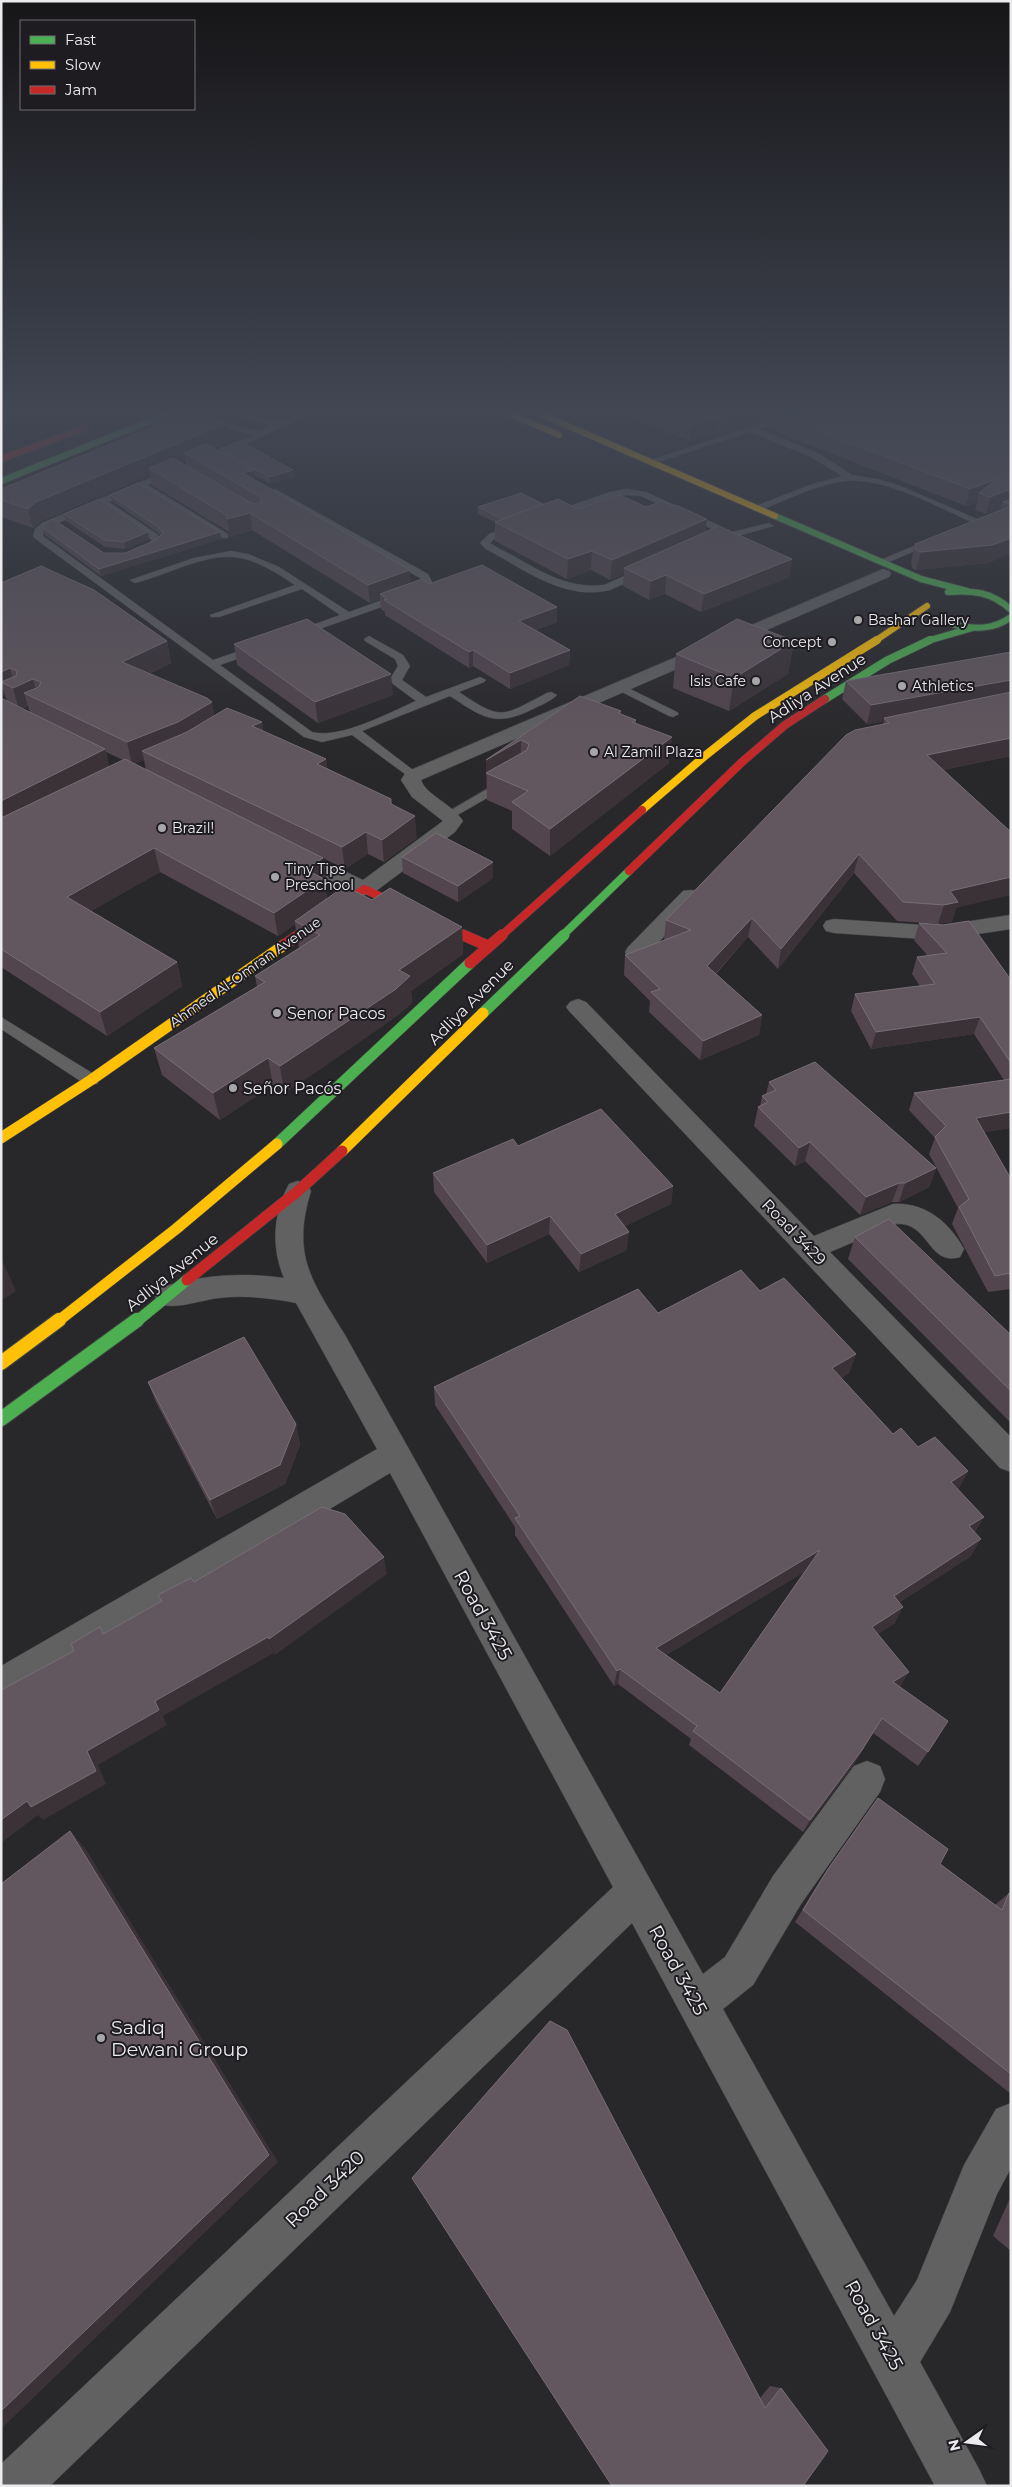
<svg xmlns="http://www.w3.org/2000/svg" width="1012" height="2487" viewBox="0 0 1012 2487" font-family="Montserrat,sans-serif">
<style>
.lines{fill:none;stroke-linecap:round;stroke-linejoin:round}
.lane-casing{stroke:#454446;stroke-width:1}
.street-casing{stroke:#454446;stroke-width:1}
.fast-far3-casing{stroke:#454446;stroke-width:8}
.fast-far2-casing{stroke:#454446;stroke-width:9}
.fast-far1-casing{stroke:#454446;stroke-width:12}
.fast-casing{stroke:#454446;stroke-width:16}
.slow-far3-casing{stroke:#454446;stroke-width:8}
.slow-far2-casing{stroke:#454446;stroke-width:9}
.slow-far1-casing{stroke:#454446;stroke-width:12}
.slow-casing{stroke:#454446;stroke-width:16}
.jam-far2-casing{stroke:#454446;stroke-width:8}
.jam-far1-casing{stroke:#454446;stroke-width:9}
.jam-casing{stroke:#454446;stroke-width:12}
.lane{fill:#616162;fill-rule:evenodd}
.street{fill:#616162;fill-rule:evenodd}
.fast-far3{stroke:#4caf50;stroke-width:6}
.fast-far2{stroke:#4caf50;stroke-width:8}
.fast-far1{stroke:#4caf50;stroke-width:11}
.fast{stroke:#4caf50;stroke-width:14}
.slow-far3{stroke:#ffc107;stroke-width:6}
.slow-far2{stroke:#ffc107;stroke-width:8}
.slow-far1{stroke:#ffc107;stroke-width:11}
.slow{stroke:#ffc107;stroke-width:14}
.jam-far2{stroke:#c62828;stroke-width:6}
.jam-far1{stroke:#c62828;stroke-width:8}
.jam{stroke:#c62828;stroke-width:11}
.wall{fill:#52454d;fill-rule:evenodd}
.shaded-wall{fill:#3a3237}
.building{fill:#62575e;stroke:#786e75;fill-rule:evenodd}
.poi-dot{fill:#a7a6a8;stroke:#1e1c21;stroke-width:2}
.labels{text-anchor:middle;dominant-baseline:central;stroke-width:4;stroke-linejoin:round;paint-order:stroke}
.far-poi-label{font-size:14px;fill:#ebeaed;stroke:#1e1c21;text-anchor:start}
.far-street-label{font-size:14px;fill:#ebeaed;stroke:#1e1c21}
.street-label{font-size:16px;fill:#ebeaed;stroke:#1e1c21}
.poi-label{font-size:16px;fill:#ebeaed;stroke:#1e1c21;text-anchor:start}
.near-street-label{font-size:19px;fill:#ebeaed;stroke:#1e1c21}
.near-poi-label{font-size:19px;fill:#ebeaed;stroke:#1e1c21;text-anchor:start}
</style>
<rect width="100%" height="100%" fill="#282729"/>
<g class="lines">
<g class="lane-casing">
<g id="lane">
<path d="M234,415H249L279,423L296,415H307L225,454H219V450L253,435L203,422V418L260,431L271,426Z"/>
<path d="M785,415H798L758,429L818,453L852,475L877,479L898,485L984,522L976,524C939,508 886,477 846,481C816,484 787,500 759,511H753V507L810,485L842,476L811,457L750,432L652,464L645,462Z"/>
<path d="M172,469L176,472L175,474L148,485L228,534V538H222L141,488L109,502L157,534L162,540L154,548L134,553V549L148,544L152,540L101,505L48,527L44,530L43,536L213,660L254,646H262V650L220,665L312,732C342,739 388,713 416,701L393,684L390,679L398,666L395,659L365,641L364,639L369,636L403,655L410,666L402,680L426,697L480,677L486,680L484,682L459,692C503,722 502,716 547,693L551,692L557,695C551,701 541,705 533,709C495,728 482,717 450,696L362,731L417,773L419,776L417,779L413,780L352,735L322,742L304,737L33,537L35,529L42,523Z"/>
<path d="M275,489L428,574L432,582L421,593L297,637L293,636V632L340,615L302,589L219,617H211L210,615L295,585C277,573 254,558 232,557C202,555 164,576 135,583L130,580L194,558L231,551L248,554L279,567L349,612L413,589L422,581L420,578L272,494V490Z"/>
<path d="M627,489L646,492L718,525L724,530V534L769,523L774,526L716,542L610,590C564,601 524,569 486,549L480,543L489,534L610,492ZM627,495L641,496L712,529L714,536L604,585C571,589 545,574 517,558C509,553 498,549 490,543L495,538L615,496Z"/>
<path d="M933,538L941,540L884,564L876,562Z"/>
<path d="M620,684L677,712L679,714L673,717L669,716L616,689V685Z"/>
<path d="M506,778L512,782L510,785L454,817H446L444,814Z"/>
<path d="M1,1017L97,1076L99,1080L97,1084H85L1,1029Z"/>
</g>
</g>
<g class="street-casing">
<g id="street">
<path d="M883,569L889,571L891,574L889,577L421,780C426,795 451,803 463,821L455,832L372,894L364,895L356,894L284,857L281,853L284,849L291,847L298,849L363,880L443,821L412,797L401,780L406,772Z"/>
<path d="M691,890L699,891L702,896L699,901L644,957L636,959L628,957L625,952L628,947L683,891Z"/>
<path d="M1011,915V929L938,940L834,933L826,931L823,926L826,921L834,919L938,926Z"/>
<path d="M578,999L586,1002L814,1236L893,1204C925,1202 949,1222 964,1249L960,1257C928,1267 929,1221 896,1224L830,1252L1011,1437V1472L1000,1468L570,1012L566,1007L570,1002Z"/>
<path d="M298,1181L307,1184L311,1191C291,1256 312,1281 345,1335L703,1974L725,1957L773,1876L854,1766L867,1761L880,1766L885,1779L880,1792L801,1904L753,1985L723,2009L894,2316L917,2280L964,2165L996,2109L1011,2103V2168L997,2194L950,2312L920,2362L979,2469L987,2486H935L632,1923L50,2486H1V2464L613,1887L390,1473L13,1698L1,1703V1666L377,1449L296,1303C271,1298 245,1295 219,1298C200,1300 177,1310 159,1304L155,1296L159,1288C200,1275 242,1272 284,1278C271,1248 273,1213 289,1184Z"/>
</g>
</g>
<g class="fast-far3-casing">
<g id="fast-far3">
<path d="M1,481L165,415"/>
<path d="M775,516L921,579L967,591"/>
<path d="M948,592C972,590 993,592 1011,610"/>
<path d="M955,625C975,629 994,630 1011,617"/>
<path d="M927,641L972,628"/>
</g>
</g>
<g class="fast-far2-casing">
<g id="fast-far2">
<path d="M825,699L888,660L930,640"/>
<path d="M562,936L629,871"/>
</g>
</g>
<g class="fast-far1-casing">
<g id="fast-far1">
<path d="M483,1013L564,935"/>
<path d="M277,1144L470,963"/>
<path d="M136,1322L187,1280"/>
</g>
</g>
<g class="fast-casing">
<path id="fast" d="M1,1419L137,1320"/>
</g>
<g class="slow-far3-casing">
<g id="slow-far3">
<path d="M512,415L559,435"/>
<path d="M543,415L775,516"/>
<path d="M875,641L927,606"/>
</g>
</g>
<g class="slow-far2-casing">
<path id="slow-far2" d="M642,810L706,755L755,716L877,640"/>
</g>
<g class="slow-far1-casing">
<g id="slow-far1">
<path d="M1,1138L91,1080L284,945"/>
<path d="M342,1151L483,1013"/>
<path d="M57,1322L176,1229L277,1144"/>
</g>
</g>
<g class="slow-casing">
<path id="slow" d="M1,1363L59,1320"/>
</g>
<g class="jam-far2-casing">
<path id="jam-far2" d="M1,459L85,428"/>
</g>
<g class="jam-far1-casing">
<g id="jam-far1">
<path d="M629,871L742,762L785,725L825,699"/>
<path d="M297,936L364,889L466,936"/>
<path d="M501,936L642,810"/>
</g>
</g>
<g class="jam-casing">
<g id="jam">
<path d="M463,935L488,946"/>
<path d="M284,945L299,935"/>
<path d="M470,963L502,935"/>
<path d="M187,1280L298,1191L342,1151"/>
</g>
</g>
<use href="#lane" class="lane"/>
<use href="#street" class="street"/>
<use href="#fast-far3" class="fast-far3"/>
<use href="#fast-far2" class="fast-far2"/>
<use href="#fast-far1" class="fast-far1"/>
<use href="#fast" class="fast"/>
<use href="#slow-far3" class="slow-far3"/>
<use href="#slow-far2" class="slow-far2"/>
<use href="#slow-far1" class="slow-far1"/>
<use href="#slow" class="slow"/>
<use href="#jam-far2" class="jam-far2"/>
<use href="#jam-far1" class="jam-far1"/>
<use href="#jam" class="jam"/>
</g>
<g class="wall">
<path d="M626,415H1011V553L988,563L916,570L912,568L911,562L915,544L1001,510V508L986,514L975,510L977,502L966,506L766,428L767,419L721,434L717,433L690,441Z"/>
<path d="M227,423L230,441L214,448L220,451L219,449L293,470L294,477L270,483L254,475L255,480L411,583L429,584L557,622L536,630L570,650L569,665L510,689L473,666L469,668L385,615V612L381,609L380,599L370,603L252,530L230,537L229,532L152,485L150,475L41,521L33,528L1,517V489ZM186,460V465L181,462Z"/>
<path d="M110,495L220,532L221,539L101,576L45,535L43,528L104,553H125L156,540L160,535L158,533L112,501Z"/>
<path d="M543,504L578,509L646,507L705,532L792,559L789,577L701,612L665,594L649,600L623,586L624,574L610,580L591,570L567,579L495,541V522L478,514V507Z"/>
<path d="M64,514L149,539L125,549L105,547L66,521Z"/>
<path d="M1,583L167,641L171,663L149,674L214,716L262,722L263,731L326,759L327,768L392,804L417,838L384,862L368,854L345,869L323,858L326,881L325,882L327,899L372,900L462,927L463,954L411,991L412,1003L398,1015L319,1070L284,1093L273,1085L220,1120L162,1075L154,1048L257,987L255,976L299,948L295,924L278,936L160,872L91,911L177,962L182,986L107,1036L1,967V698L7,701L5,695L1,696ZM28,706L30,712L22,709ZM106,752L123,760L109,767ZM144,760L146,770L134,764Z"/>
<path d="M794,641L788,674L729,711L673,688L676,654Z"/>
<path d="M234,644L393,695L318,723L237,665Z"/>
<path d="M1011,652V756L943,770L956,908L952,922L938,924L897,921L854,873L778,969L748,937L716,974L762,1015L759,1035L700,1060L649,1012L650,1001L624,975L625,955L665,940L664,939L666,920L883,724L884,721L867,724L842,699L846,681Z"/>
<path d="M580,696L621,711V714L636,720V724L669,763L550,856L512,829V811L487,800L486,760Z"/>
<path d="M402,857L493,878L458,902L403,873Z"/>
<path d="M919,923L1011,980V1128L984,1132L1011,1179V1289L988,1292L952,1224L958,1208L929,1154L935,1138L909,1110L914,1093L1004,1080L974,1034L871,1049L851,1011L855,994L920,986L912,974L917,957L928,956L914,940Z"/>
<path d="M769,1082L936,1168L929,1187L899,1202H892L860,1215L805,1161L795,1166L754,1126L758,1107L760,1106L762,1096L766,1094Z"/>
<path d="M518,1146L673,1186L671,1204L625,1226L627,1250L579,1272L549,1234L487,1263L434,1192L433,1173Z"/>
<path d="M855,1237L1011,1335V1423L848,1259Z"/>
<path d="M760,1291L856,1354L849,1373L841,1378L893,1434L968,1471L958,1489L984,1517L975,1532L971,1556L900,1602L895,1623L878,1634L928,1752L918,1766L873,1733L854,1764L803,1832L689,1745L691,1739L618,1684L614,1686L515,1535V1527L435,1405L434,1387L658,1313ZM804,1572L720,1693L666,1655Z"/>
<path d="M148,1382L296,1424L300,1445L285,1484L217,1519L156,1402Z"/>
<path d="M878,1798L940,1864L995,1905L1009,1893L1011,1894V2094L795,1922L819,1882Z"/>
<path d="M1011,2196V2251L993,2236Z"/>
<path d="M770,2386L781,2388L803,2486L760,2398Z"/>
</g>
<g class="shaded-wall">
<path d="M732,415H768L767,419L721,434L723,418Z"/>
<path d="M719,416L717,433L690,441L691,425Z"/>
<path d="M227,423L230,441L192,457L184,453L186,460L156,473L149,468L150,475L41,521L33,528L28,509L36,502Z"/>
<path d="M254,470L256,487L243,473Z"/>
<path d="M293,470L294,477L270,483L269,477Z"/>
<path d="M997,479L979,493L977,502L966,506L970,489Z"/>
<path d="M1011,489V503L1003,502L1001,508L986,514L990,497Z"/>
<path d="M250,513L252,530L230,537L227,519Z"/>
<path d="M707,519L705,538L624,568V574L610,580L612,560Z"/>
<path d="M148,532L149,539L125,549L124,542Z"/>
<path d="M220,532L221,539L101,576L99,569Z"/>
<path d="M1011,538V553L988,563L916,570L921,552Z"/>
<path d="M592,551L591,570L567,579L568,559Z"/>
<path d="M792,559L789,577L701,612L704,594Z"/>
<path d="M410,570L411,588L380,594V599L370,603L368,585Z"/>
<path d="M666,575L665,594L649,600L651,581Z"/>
<path d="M557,607V622L519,636V621Z"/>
<path d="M167,641L171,663L127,684L122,662Z"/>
<path d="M794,641L788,674L729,711L734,678Z"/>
<path d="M473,650V666L469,668V652Z"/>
<path d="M570,650L569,665L510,689V673Z"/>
<path d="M10,668L15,687L33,679L39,700L24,693L28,706L19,710L13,688L1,682V672Z"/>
<path d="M391,674L393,695L318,723L315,702Z"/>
<path d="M1011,680V697L884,718V721L867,724L871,705Z"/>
<path d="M1,682L5,695L1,696Z"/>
<path d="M212,702L216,725L142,751L144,760L132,765L127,742Z"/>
<path d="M262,722L265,743L252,726Z"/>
<path d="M672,737L669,763L550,856V829Z"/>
<path d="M1011,738V756L922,774L927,755Z"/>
<path d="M521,740V766L486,773V787V760Z"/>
<path d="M105,749L111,772L1,828V801Z"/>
<path d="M326,759L328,780L317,764Z"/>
<path d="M415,816L417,838L384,862L382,840Z"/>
<path d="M366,832L368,854L345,869L342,847Z"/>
<path d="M154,848L160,872L74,921L67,897Z"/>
<path d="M859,854L854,873L778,969L781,949Z"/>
<path d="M323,858L326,881L325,882L327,902L295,921V924L278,936L274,913L305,869Z"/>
<path d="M493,862V878L458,902V886Z"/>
<path d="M1011,877V895L956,908L952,922L938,924L944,905L950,891Z"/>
<path d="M752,918L748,937L704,986L707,966Z"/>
<path d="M462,927L463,954L411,991L412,1003L398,1015L319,1070L284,1093L280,1066L399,970Z"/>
<path d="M177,962L182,986L107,1036L100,1012Z"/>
<path d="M762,1015L759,1035L700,1060L703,1041Z"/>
<path d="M980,1017L974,1034L871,1049L876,1032Z"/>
<path d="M268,1058L273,1085L220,1120L213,1093Z"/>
<path d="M1011,1112V1128L969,1135L976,1118Z"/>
<path d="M810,1142L805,1161L795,1166L799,1148Z"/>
<path d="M936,1168L929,1187L899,1202L905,1183Z"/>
<path d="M899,1183L892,1202L860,1215L866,1197Z"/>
<path d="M673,1186L671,1204L613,1232L615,1214Z"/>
<path d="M550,1216L549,1234L487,1263V1245Z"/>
<path d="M629,1232L627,1250L579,1272L581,1254Z"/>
<path d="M1,1258L16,1291L1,1301Z"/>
<path d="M856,1354L849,1373L825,1386L832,1368Z"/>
<path d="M296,1424L300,1445L285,1484L217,1519L210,1500Z"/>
<path d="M968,1471L959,1489L942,1499L951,1482Z"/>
<path d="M984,1517L974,1534L969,1526Z"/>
<path d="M981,1539L971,1556L885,1612L894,1596Z"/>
<path d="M820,1550L813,1567L652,1663L656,1648Z"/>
<path d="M384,1557L387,1574L275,1655L269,1639Z"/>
<path d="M903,1607L895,1623L864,1643L872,1627Z"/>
<path d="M268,1637L274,1653L163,1716L167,1725L98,1765L106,1784L43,1820L38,1815L1,1843V1820L87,1751L155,1701Z"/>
<path d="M620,1669L618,1684L614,1686L617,1671Z"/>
<path d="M909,1672L900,1687L893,1682Z"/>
<path d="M882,1718L854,1764L803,1832L810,1820Z"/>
<path d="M70,1831L85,1848L278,2162L1,2429V2411Z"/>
</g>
<g class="building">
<path d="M181,415H213L227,423L36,502L28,509L1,500V489Z"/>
<path d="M667,415H732L723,418L719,416L691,425Z"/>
<path d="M777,415H1011V489L990,497L979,493L997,479L970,489Z"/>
<path d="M240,441L293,470L269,477L219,449Z"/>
<path d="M206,444L254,470L243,473L410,570L368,585L250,513L227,519L226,515L149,468L173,458L253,504H261V497L184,453Z"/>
<path d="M138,483L220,532L99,569L43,528L44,524L53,519L104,553H125L156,540L163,533L157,526L110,495Z"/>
<path d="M521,493L543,504L502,519L478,507Z"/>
<path d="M620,495L646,507L663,501L673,506L676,505L707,519L612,560L592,551L568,559L495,522L558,499L578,509Z"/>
<path d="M99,499L148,532L124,542L104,540L64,514Z"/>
<path d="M1011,499V505L1003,502Z"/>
<path d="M1011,506V538L993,545L921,552L916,550L915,544Z"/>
<path d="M719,526L792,559L704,594L666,575L651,581L624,568Z"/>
<path d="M482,565L557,607L519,621L570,650L510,673L473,650L469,652L384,600L387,599L380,594L422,579L429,584Z"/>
<path d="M41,566L94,590L167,641L122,662L207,698L212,702L178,722L127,742L24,693L39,687L41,682L33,679L13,688L1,682L16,676L17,671L10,668L1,672V583Z"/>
<path d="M307,619L391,674L315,702L234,644Z"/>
<path d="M737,619L794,641L734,678L676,654Z"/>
<path d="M1011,652V680L871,705L846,681Z"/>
<path d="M1011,692V738L927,755L1011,832V877L950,891L958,902L944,905L903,902L859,854L781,949L752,918L707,966L762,1015L703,1041L651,992L660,989L625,955L691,930L666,920L846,735L855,730L889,723L884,718Z"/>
<path d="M580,696L621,711L618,713L636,720L632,722L672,737L550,829L512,802L528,791L486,773L527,750L529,744L521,740L486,760Z"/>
<path d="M1,698L105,749L1,801Z"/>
<path d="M227,708L262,722L252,726L326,759L317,764L391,799V804L415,816L382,840L366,832L342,847L142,751L187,732Z"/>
<path d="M125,759L323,858L305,869L324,879L274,913L154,848L67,897L177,962L100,1012L1,949V818Z"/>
<path d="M436,833L493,862L458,886L402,857Z"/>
<path d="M345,886L372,900L390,888L462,927L399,970L410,976L396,989L315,1043L280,1066L268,1058L213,1093L154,1048L265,982L255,976L320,935L295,921Z"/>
<path d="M969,921L1011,980V1063L980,1017L876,1032L855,994L935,984L917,957L947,953L919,923L943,925Z"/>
<path d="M815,1062L936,1168L905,1183H899L866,1197L810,1142L799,1148L758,1107L768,1102L762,1096L776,1090L769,1082Z"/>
<path d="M1011,1079V1112L976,1118L1011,1179V1273L995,1276L959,1207L969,1199L935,1137L946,1126L914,1093Z"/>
<path d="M601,1109L673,1186L615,1214L629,1232L581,1254L550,1216L487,1245L433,1173L513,1139L518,1146Z"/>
<path d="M889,1219L1011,1335V1391L855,1237Z"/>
<path d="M741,1270L760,1291L784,1278L856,1354L832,1368L893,1434L901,1428L918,1447L935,1437L968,1471L951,1482L984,1517L969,1526L981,1539L894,1596L903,1607L872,1627L909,1672L893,1682L948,1721L928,1752L882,1718L862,1750L810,1820L693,1731L697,1726L620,1669L617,1671L515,1518L520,1516L434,1387L638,1289L658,1313ZM820,1550L720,1693L656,1648Z"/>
<path d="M244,1337L296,1424L280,1465L210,1500L148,1382Z"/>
<path d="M322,1507L345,1514L384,1557L269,1639L268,1637L155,1701L159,1710L87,1751L96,1771L31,1807L27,1801L1,1820V1690L74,1651L71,1644L88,1634L100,1627L103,1634L162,1601L158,1595L191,1578L194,1582Z"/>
<path d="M878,1798L948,1849L940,1864L1002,1910L1009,1893L1011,1894V2074L803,1910L828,1869Z"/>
<path d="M70,1831L269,2155L1,2411V1884Z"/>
<path d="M550,2021L567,2030L765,2408L781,2388L828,2451L803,2486H612L412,2178Z"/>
</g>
<linearGradient id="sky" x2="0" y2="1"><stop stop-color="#161517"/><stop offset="0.54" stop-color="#424754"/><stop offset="1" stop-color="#424754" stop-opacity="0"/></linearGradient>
<rect width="1012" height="764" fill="url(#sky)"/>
<g class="poi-dot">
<circle cx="858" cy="620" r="5"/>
<circle cx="832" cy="642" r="5"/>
<circle cx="756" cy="681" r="5"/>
<circle cx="902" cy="686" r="5"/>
<circle cx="594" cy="752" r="5"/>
<circle cx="162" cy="828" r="5"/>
<circle cx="275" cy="877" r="5"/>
<circle cx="277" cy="1013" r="5"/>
<circle cx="233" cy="1088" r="5"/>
<circle cx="101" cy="2038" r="5"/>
</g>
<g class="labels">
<g class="far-poi-label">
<text x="868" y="620">Bashar Gallery</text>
<text x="822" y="642" text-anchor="end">Concept</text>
<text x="746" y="681" text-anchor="end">Isis Cafe</text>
<text x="912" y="686">Athletics</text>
<text x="604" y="752">Al Zamil Plaza</text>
<text x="172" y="828">Brazil!</text>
<text x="285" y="869">Tiny Tips<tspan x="285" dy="16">Preschool</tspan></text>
</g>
<g class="far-street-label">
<text transform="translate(245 972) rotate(-35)">Ahmed Al-Omran Avenue</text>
</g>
<g class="street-label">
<text transform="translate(817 688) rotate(-33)">Adliya Avenue</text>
<text transform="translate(471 1002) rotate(-45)">Adliya Avenue</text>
<text transform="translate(794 1232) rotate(46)">Road 3429</text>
<text transform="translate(172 1272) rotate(-39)">Adliya Avenue</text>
</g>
<g class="poi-label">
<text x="287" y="1013">Senor Pacos</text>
<text x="243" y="1088">Señor Pacós</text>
</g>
<g class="near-street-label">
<text transform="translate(483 1615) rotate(61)">Road 3425</text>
<text transform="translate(678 1970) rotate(61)">Road 3425</text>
<text transform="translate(325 2189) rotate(-44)">Road 3420</text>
<text transform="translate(874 2325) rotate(61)">Road 3425</text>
</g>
<g class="near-poi-label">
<text x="111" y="2027">Sadiq<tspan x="111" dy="22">Dewani Group</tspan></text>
</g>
</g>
<rect width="1012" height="2487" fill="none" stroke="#ebeaed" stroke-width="5"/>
<rect x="20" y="20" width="175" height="90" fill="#1e1c21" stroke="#706e73"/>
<rect x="30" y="36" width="25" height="8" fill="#4caf50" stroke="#706e73"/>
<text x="65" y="45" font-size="15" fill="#ebeaed">Fast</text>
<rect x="30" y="61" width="25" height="8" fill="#ffc107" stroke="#706e73"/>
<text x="65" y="70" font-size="15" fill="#ebeaed">Slow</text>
<rect x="30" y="86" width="25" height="8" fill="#c62828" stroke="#706e73"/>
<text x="65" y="95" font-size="15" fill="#ebeaed">Jam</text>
<g transform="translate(967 2442) rotate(256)" stroke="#1e1c21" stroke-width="4" paint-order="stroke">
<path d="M0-4L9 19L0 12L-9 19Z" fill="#ebeaed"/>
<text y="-8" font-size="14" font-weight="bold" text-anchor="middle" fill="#ebeaed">N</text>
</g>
</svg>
